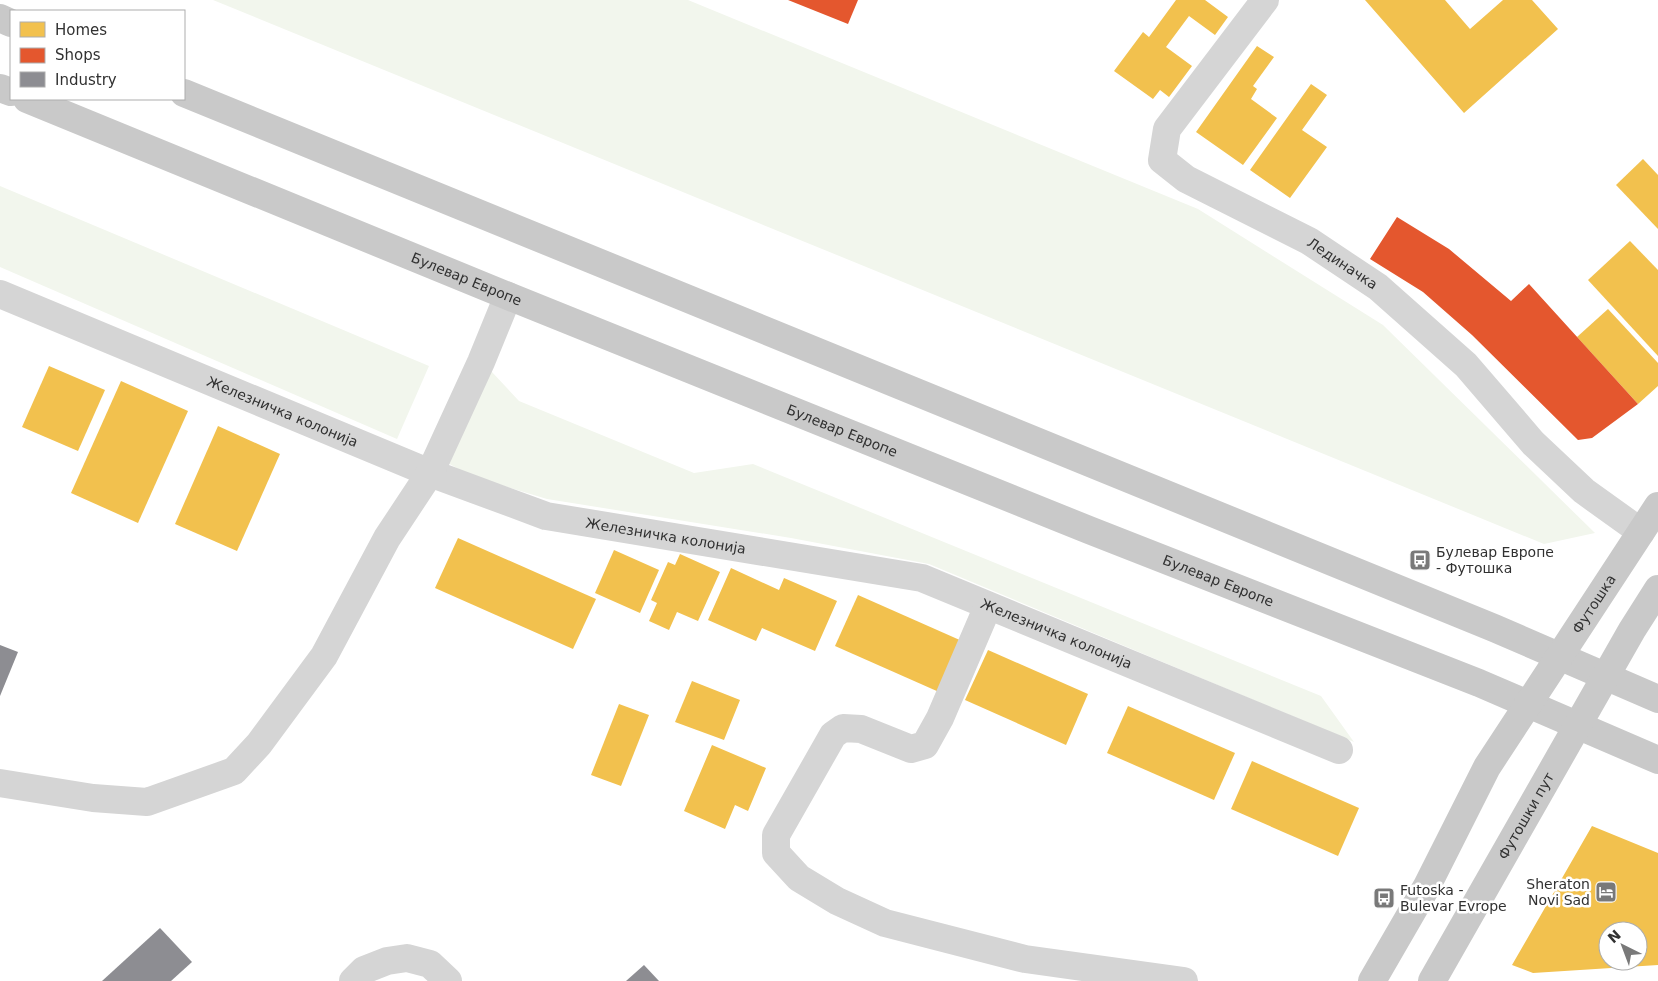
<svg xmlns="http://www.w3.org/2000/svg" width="1658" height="981" viewBox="0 0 1658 981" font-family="'DejaVu Sans',sans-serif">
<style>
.green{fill:#f2f6ed}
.homes{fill:#f2c14e;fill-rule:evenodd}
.shops{fill:#e4572e}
.industry{fill:#8d8d92}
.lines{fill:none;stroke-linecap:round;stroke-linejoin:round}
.minor{stroke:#d5d5d5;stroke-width:28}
.major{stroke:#c9c9c9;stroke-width:28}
.labels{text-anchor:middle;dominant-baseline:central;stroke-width:5;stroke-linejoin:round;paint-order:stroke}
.street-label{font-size:14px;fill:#313131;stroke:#fff}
.poi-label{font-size:14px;fill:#313131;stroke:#fff;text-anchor:start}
</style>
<rect width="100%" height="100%" fill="#fff"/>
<g class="green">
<path d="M213,0H688L1198,209L1383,325L1595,533L1544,544Z"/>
<path d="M0,186L429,366L397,439L0,267Z"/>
<path d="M491,371L519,401L694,473L753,464L1321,696L1354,742L929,564L791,538L547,499L471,476L446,462Z"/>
</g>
<g class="homes">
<path d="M1176,0H1205L1228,17L1215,35L1189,16L1166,47L1192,66L1169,97L1160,90L1153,99L1114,71L1143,32L1149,37Z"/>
<path d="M1365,0H1445L1470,29L1503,0H1532L1558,29L1464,113Z"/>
<path d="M1257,46L1274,57L1253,86L1257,89L1251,99L1277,118L1243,165L1196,132Z"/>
<path d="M1311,84L1327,95L1302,130L1327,147L1290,198L1250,170Z"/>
<path d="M1643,159L1658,175V229L1616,185Z"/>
<path d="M1630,241L1658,270V356L1588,280Z"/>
<path d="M1608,309L1658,363V386L1638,404L1577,337Z"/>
<path d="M49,366L105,390L78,451L22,427Z"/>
<path d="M121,381L188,411L138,523L71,493Z"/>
<path d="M218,426L280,454L237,551L175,524Z"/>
<path d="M458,538L596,599L573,649L435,588Z"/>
<path d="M614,550L659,570L640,613L595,593Z"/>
<path d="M680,554L720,572L698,621L677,612L669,630L649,621L657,603L651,600L668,562L675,565Z"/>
<path d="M731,568L779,590L784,578L837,601L815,651L762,628L756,641L708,620Z"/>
<path d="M858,595L962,641L939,692L835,646Z"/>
<path d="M988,650L1088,694L1066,745L965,700Z"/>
<path d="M692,681L740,700L724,740L675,722Z"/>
<path d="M619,704L649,715L621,786L591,775Z"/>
<path d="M1128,706L1235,753L1214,800L1107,753Z"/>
<path d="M712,745L766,768L748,811L735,805L725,829L684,811Z"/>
<path d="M1252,761L1359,808L1338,856L1231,809Z"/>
<path d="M1592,826L1658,853V965L1533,973L1512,965ZM1608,931H1638V961H1608Z"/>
</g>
<g class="shops">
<path d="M788,0H858L848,24Z"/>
<path d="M1397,217L1449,249L1511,301L1529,284L1638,404L1592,438L1578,440L1472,335L1423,292L1370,259Z"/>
</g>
<g class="industry">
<path d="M0,645L18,652L0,696Z"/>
<path d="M160,928L192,962L171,981H102Z"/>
<path d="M644,965L659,981H626Z"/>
</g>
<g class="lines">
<g class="minor">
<path id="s1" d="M1265,0L1167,129L1162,160L1186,179L1309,241L1378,287L1466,365L1533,443L1584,491L1641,532"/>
<path id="s2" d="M0,294L430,473L546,516L922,578L1339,750"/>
<path d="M988,606L940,718L925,745L911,749L861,729L843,728L833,735L776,835V853L799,878L837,901L885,923L1025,959L1184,981"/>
<path d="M0,783L93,798L147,802L234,771L259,744L324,656L387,538L430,473L481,362L508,296"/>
<path d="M353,981L364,970L387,961L407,958L430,964L448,981"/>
</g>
<g class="major">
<path d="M0,18L11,23"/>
<path d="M0,88L11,92"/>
<path d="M184,93L1494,628L1658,699"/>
<path id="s3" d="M27,99L508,296L1089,530L1479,683L1658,760"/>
<path id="s4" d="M1372,981L1427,886L1487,767L1658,506"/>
<path id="s5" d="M1432,981L1632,630L1658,589"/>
</g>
</g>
<defs>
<g id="bus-square" transform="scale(1.125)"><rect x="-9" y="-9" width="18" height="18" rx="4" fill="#797979" stroke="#fff"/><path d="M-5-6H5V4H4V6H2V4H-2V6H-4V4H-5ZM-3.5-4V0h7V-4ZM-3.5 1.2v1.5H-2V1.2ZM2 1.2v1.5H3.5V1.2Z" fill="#fff"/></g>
<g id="hotel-square" transform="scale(1.125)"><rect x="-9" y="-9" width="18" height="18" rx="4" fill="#797979" stroke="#fff"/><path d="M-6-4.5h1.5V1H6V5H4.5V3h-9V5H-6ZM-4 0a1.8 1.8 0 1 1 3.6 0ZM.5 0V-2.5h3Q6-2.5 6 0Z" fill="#fff"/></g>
</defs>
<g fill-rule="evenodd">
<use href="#bus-square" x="1420" y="560"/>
<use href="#hotel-square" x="1606" y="892"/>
<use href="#bus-square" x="1384" y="898"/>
</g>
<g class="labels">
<g class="street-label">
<text stroke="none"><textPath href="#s1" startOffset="402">Лединачка</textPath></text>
<text stroke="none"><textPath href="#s3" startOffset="475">Булевар Европе</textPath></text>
<text stroke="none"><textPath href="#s2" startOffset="306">Железничка колонија</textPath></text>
<text stroke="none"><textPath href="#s3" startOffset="880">Булевар Европе</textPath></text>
<text stroke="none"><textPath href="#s2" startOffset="711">Железничка колонија</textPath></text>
<text stroke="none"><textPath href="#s3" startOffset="1285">Булевар Европе</textPath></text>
<text stroke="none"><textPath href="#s4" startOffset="438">Футошка</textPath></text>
<text stroke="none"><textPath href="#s2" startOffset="1116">Железничка колонија</textPath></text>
<text stroke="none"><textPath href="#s5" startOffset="190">Футошки пут</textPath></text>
</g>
<g class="poi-label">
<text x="1436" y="552">Булевар Европе<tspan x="1436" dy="16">- Футошка</tspan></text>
<text x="1590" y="884" text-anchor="end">Sheraton<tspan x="1590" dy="16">Novi Sad</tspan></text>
<text x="1400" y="890">Futoska -<tspan x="1400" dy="16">Bulevar Evrope</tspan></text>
</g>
</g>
<rect x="10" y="10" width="175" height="90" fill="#ffffff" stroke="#adadad"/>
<rect x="20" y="22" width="25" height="15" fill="#f2c14e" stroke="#adadad"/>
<text x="55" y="35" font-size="15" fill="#313131">Homes</text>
<rect x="20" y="48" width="25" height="15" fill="#e4572e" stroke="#adadad"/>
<text x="55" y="60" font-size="15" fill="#313131">Shops</text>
<rect x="20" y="72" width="25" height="15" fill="#8d8d92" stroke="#adadad"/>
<text x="55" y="85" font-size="15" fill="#313131">Industry</text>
<g transform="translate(1623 946) rotate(318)"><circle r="24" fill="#ffffff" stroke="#adadad"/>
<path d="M0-4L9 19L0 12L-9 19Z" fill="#797979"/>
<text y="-8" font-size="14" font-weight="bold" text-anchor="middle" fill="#313131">N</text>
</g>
</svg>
